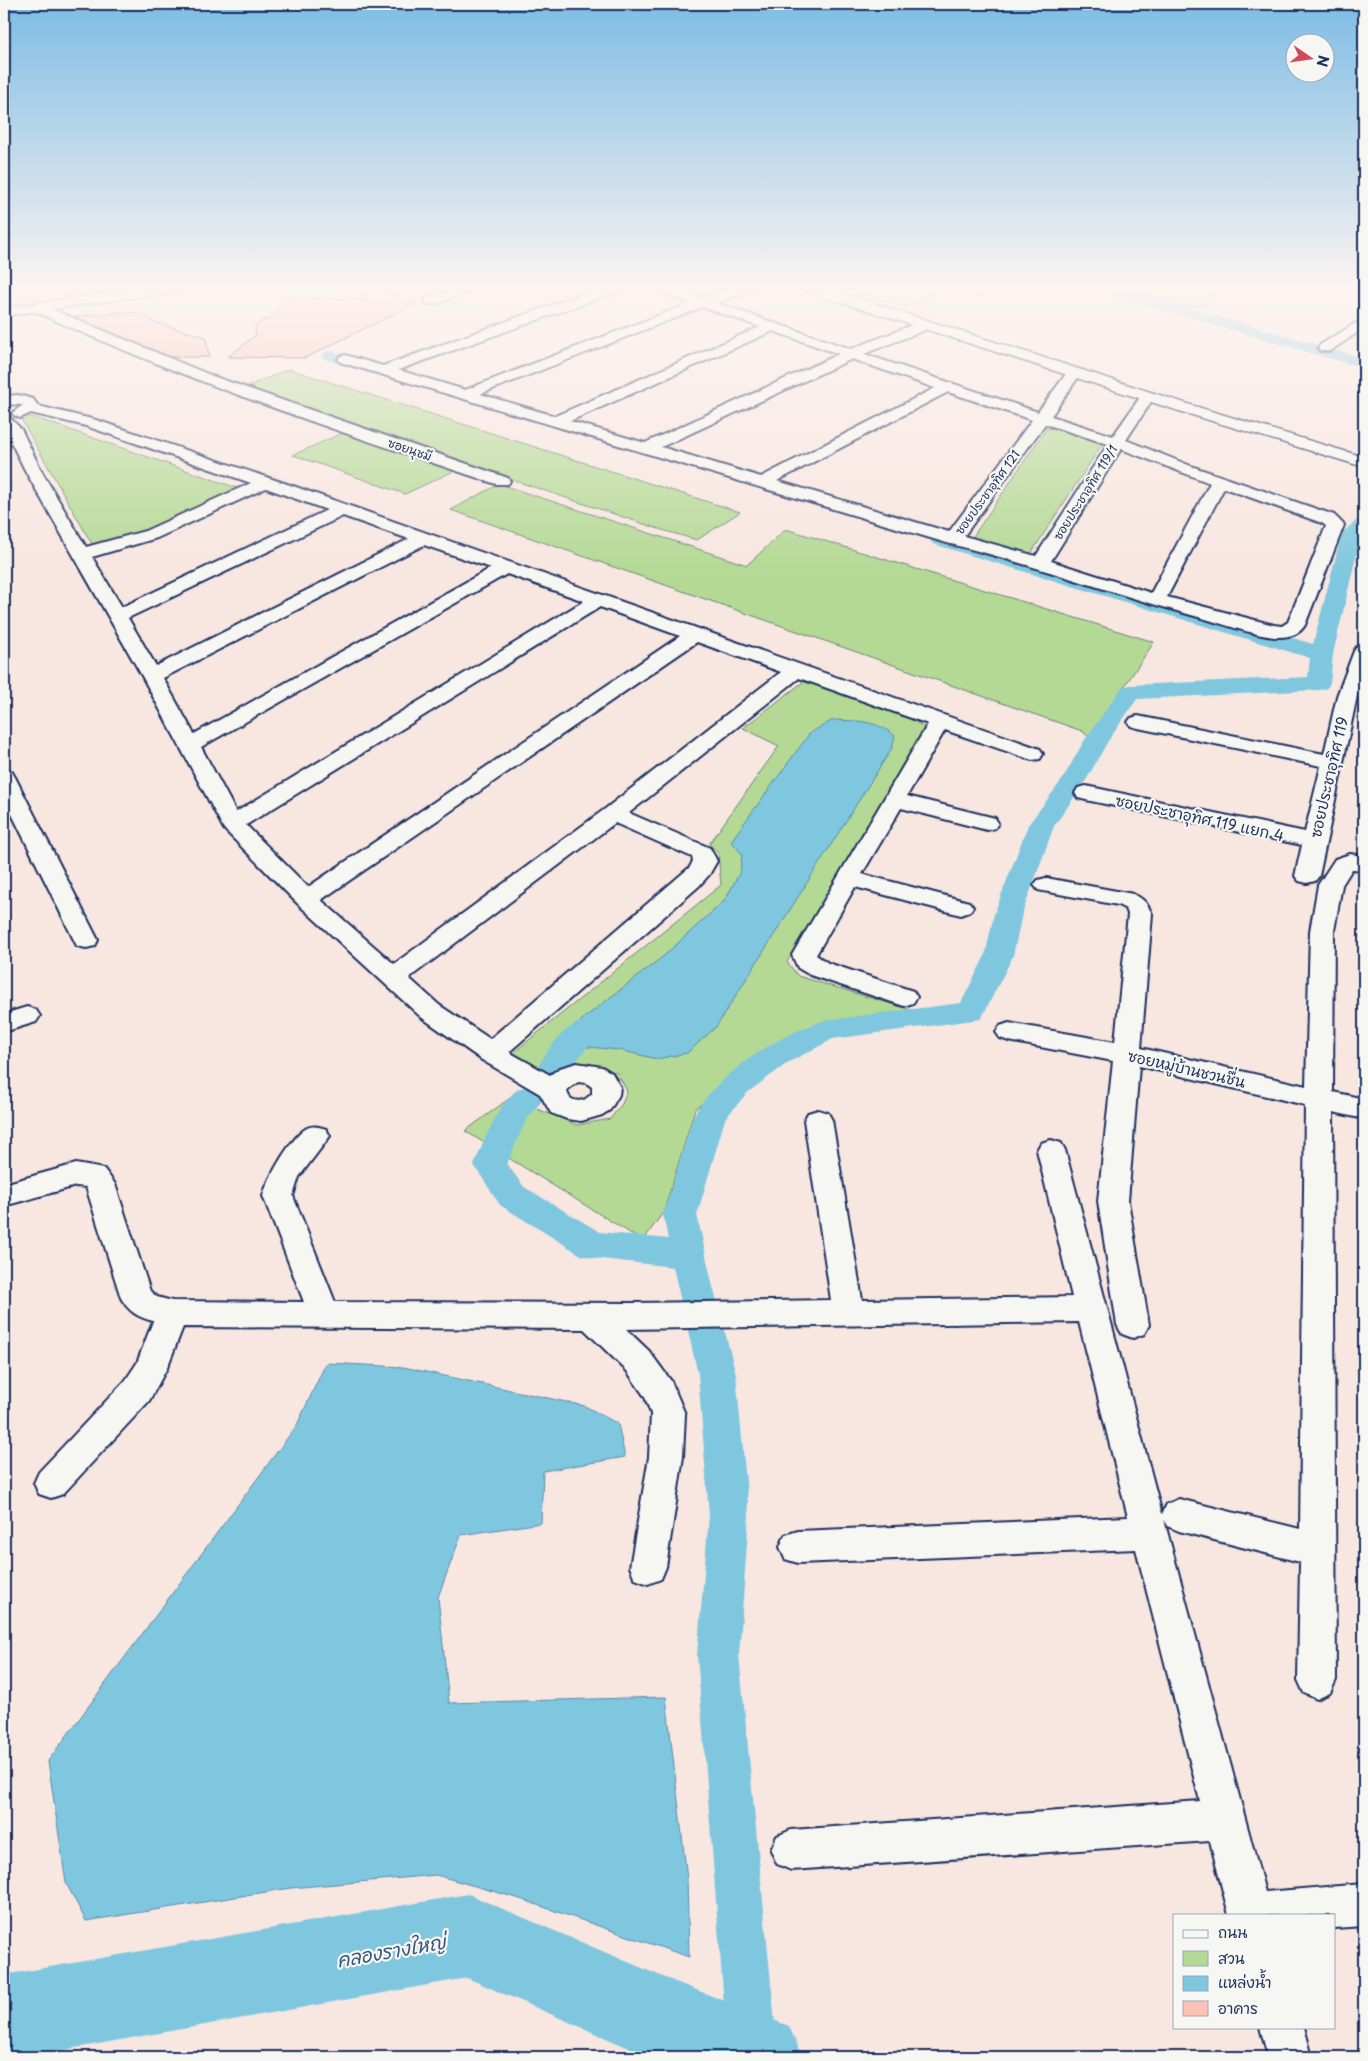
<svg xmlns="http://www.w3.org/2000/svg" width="1368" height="2061" viewBox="0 0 1368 2061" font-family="'Playpen Sans','Playpen Sans Thai',sans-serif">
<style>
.green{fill:#b3d994;stroke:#678479}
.water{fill:#7fc7df;stroke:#578aab}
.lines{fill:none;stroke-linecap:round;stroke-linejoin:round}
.canal{fill:#7fc7df;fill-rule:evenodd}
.river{fill:#7fc7df;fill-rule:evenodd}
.building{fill:#fdc2b6;stroke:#1b2f5e}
.minor-casing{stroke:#1b2f5e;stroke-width:4}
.secondary-casing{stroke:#1b2f5e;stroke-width:3}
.minor{fill:#f6f6f2;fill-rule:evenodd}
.secondary{fill:#f6f6f2;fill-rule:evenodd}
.labels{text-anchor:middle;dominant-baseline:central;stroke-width:4.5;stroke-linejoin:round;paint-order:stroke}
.far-street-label{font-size:12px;fill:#1b2f5e;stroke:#f6f6f2}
.street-label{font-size:15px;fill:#1b2f5e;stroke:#f6f6f2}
.near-water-label{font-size:19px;font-style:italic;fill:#34557e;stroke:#f6f6f2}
</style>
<rect width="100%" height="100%" fill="#f8e6e0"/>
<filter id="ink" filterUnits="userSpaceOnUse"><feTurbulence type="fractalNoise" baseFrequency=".02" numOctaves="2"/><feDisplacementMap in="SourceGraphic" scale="10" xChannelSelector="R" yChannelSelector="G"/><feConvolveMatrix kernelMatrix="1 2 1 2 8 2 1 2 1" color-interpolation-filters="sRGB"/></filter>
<g filter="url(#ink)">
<g class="green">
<path d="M857,286H1001L979,296L948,288L904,307L848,290Z"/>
<path d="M1112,286H1219L1208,305L1183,307Z"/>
<path d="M289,369L740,512L697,540L662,530L241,389Z"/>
<path d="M25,417H33L240,489L117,543L93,546L21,419Z"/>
<path d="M1057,428L1103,443L1030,555L1009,551L972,538L1046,429Z"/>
<path d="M345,432L456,470L405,494L293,455Z"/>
<path d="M499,484L747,565L786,529L1154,642L1090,738L1082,731L451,510Z"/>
<path d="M807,679L909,718L924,727L926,737L787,962L798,976L918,1012L826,1022L756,1061L695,1109L664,1211L643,1241L465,1131L510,1098L577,1125L610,1119L622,1104L627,1091L617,1073L590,1067H560L547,1077L513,1053L721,885L718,853L709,844L779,746L743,728Z"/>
</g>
<g class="water">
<path d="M833,720C857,721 876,720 895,736L892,748L716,1027L687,1053L657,1059L619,1050L569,1045L547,1064L558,1045L584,1018L665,955L725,900L740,872L742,854L731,841L810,733Z"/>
<path d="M326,1363L403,1367L585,1406L618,1424L625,1457L543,1471L541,1523L461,1535L438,1597L449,1703L666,1697L687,1879L689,1957L517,1898L436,1875L291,1888L86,1921L66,1883L48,1761L297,1425Z"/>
</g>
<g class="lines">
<g class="canal">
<path d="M1088,286H1113L1364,358V368L1090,289Z"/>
<path d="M330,351L382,367L384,370L382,373L376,375L324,359L322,356L324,353Z"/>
<path d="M1364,518V533L1361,535L1333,654L1330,683L1327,688L1319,690L1137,699L1108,741L1085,782L1054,826L1022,914L1013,956L981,1019L833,1039L789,1062L747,1093L725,1119L697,1215L712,1283L736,1374L749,1515L739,1655L778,2054L776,2057H728L697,1655L709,1515L698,1374L673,1267L593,1258L581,1255L500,1205L474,1165C483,1144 498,1103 517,1090C524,1085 532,1088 539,1090L544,1098L525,1122L507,1164L524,1187L600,1232L668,1239L663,1215L694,1115C717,1074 782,1032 827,1020L961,1003L985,956L994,914L1028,825L1062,780L1084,741L1122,687L1130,685L1308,677L1310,658L933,544L930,540L933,536L940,534L947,536L1313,644L1342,533L1357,520Z"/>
<path d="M583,1021L594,1024L598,1031C593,1040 569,1072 562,1075C555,1078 549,1077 542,1075L538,1067C547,1050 564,1026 583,1021Z"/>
</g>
<path class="river" d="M468,1894L668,1979L789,2026L802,2057H650L467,1978L25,2057H4V1975Z"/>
</g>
<g class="building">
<path d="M353,286H382L403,303H416L305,358L228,357L256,335L255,326L264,320L270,319L290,296L368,301Z"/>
<path d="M122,312L141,313L156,323L206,337L209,357H171L74,317Z"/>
</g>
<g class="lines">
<g class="minor-casing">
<g id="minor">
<path d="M459,286H478L437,304H427L425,301L427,298Z"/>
<path d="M605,286H625L624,289L398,370L465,390L691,303L650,289L649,286H669L703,298L736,286H755L754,289L716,303L851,349L920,322H930L932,325L930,328L864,354L1038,412L1069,370H1079L1081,373L1051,416L1113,436L1143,393H1153L1155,396L1126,440L1191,466L1334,515L1344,525L1305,625C1300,634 1289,637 1279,637C1258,637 1224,624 1202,618C1116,595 1033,564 947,543L340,362L338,359L340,356L345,355L383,366ZM703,307L760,327L555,416L480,394ZM773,331L839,354L645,443L570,421ZM852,359L935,388L761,477L661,447ZM948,392L1032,420L949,532L777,481ZM1045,424L1108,444L1036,556L964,536ZM1121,449L1210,483L1151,593L1051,561ZM1224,488L1322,523L1326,526L1288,622L1282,626L1274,625L1167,597Z"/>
<path d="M39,304L215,377L508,478L510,481L508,484H496C340,432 184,380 34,311L32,308L34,305Z"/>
<path d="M1364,318V328L1330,351H1320L1318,348L1320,345Z"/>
<path d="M18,395L33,399L38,406L96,420L293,486L1040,749L1043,754L1040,759L1032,760L945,730L907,796L995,818L998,823L995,828L987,830L901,808L862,874L969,902L973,907L969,912L961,915L855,887L816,955L828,963L913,991L917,997L913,1003L904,1006L895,1003L810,975L798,968L792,955L928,724L799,678L629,813L710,848L717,861L709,875L699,886L509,1052L550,1075L560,1068L577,1063L602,1067L612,1073L620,1087L619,1095L610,1110L602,1115L592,1118L581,1121L567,1119L551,1113L540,1094L482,1060L421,1017L298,904L224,829L142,676L26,472L4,428V415L9,417L21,429L42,472L86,547L145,531L251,483L86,426L31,413L20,418L15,416L12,413L23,405L4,404V396ZM266,488L327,510L122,607L92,557L157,538ZM343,516L409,539L156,666L128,618ZM424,545L491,568L194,734L163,678ZM507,574L584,601L236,812L201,747ZM600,607L680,636L308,887L246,825ZM697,642L781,672L605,809L394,964L321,900ZM615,823L692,857L693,861L690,867L490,1039L439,1005L409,978ZM578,1082L586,1083L592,1087V1094L584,1100C575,1102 568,1100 567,1090Z"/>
<path d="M1364,645V677L1357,696L1319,876L1315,881L1307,883L1299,881L1295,876L1302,845L1086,800L1078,798L1075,793L1078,788L1086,786L1305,832L1321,766L1138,728L1131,726L1128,722L1131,718L1138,716L1324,754L1337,696L1354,651L1357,647Z"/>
<path d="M4,770L12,772L15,777L98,940L95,946L86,948L77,946L74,940L4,798Z"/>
<path d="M1350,854L1364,856V870L1352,869L1342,885L1334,931L1333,1092L1364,1099V1119L1333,1112L1336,1680L1330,1693L1317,1699L1304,1693L1298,1680L1300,1562L1179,1531L1167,1526L1164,1520L1265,1892L1364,1884V1926L1334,1928V1915H1229L1210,1841L791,1870L777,1864L771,1850L777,1836L791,1830L1200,1801L1136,1549L798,1563L785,1559L780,1547L785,1535L798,1531L1128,1517L1079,1322L626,1329L649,1351L671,1381L685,1414L683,1457L666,1567L661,1579L648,1584L635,1579L630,1567L649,1457L651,1414L645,1397L627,1371L584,1329L183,1327L167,1368L149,1401L63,1494L51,1498L39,1494L34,1483L39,1472L125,1381L137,1363L153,1321C138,1317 129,1312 121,1298L86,1187L76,1186L4,1206V1184L76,1164L104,1169L115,1184L150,1291L157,1297L172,1301L304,1302L263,1196C268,1178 291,1137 307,1128C314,1125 319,1127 326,1129L330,1136L299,1177L293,1196L335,1302L635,1303L831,1300L804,1120L808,1113L818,1110L828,1113L832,1120L862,1300L1072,1297L1037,1150L1041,1143L1051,1140L1061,1143L1065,1150L1162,1514L1167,1504L1179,1499L1300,1529L1305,1105L1139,1066L1128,1201L1149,1325L1144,1334L1133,1338L1122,1334L1117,1325L1098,1201L1113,1061L1009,1041L1000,1038L996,1032L1000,1026L1009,1023L1115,1042L1128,914L1126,909L1118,905L1038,890L1034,885L1038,880L1046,878L1133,894C1144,899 1147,903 1152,914L1141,1048L1306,1086L1310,931L1318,885L1335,859Z"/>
<path d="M27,1007L36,1010L40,1016L36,1022L4,1032V1014Z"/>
<path d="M1260,2027H1304L1312,2057H1268Z"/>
</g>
</g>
<g class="secondary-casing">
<g id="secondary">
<path d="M152,286H189L183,290L4,316V308Z"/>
<path d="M799,286H820L1191,405L1364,457V467L1179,411L800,289Z"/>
</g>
</g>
<use href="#minor" class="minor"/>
<use href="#secondary" class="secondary"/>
</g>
</g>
<linearGradient id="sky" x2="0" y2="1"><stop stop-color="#7ebce4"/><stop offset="0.5" stop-color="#fcf4f1"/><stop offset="1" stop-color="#fcf4f1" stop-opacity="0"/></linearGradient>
<rect width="1368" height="575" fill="url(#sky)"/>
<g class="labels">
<g class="far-street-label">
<text transform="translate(410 449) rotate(19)">ซอยนุชมี</text>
<text transform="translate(987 492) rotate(-54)">ซอยประชาอุทิศ 121</text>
<text transform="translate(1085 492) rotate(-58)">ซอยประชาอุทิศ 119/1</text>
</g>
<g class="street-label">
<text transform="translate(1328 777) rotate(-77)">ซอยประชาอุทิศ 119</text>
<text transform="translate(1200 817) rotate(12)">ซอยประชาอุทิศ 119 แยก 4</text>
<text transform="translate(1187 1068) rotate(13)">ซอยหมู่บ้านชวนชื่น</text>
</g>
<g class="near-water-label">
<text transform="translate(391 1950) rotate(-10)">คลองรางใหญ่</text>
</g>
</g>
<rect width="1368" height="2061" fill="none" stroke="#f6f6f2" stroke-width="20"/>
<rect x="10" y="10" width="1348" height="2041" fill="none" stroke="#1b2f5e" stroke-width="2" filter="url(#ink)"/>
<rect x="1173" y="1914" width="162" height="115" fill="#f6f6f2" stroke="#9ea6b7"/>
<rect x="1183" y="1930" width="25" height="8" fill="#f6f6f2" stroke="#9ea6b7"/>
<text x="1218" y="1938" font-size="15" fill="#1b2f5e">ถนน</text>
<rect x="1183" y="1951" width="25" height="15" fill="#b3d994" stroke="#9ea6b7"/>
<text x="1218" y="1964" font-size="15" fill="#1b2f5e">สวน</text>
<rect x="1183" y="1976" width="25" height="15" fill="#7fc7df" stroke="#9ea6b7"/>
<text x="1218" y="1988" font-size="15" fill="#1b2f5e">แหล่งน้ำ</text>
<rect x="1183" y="2001" width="25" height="15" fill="#fdc2b6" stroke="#9ea6b7"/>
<text x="1218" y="2014" font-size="15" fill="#1b2f5e">อาคาร</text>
<g transform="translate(1310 58) rotate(103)"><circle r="24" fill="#f6f6f2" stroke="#9ea6b7"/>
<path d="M0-4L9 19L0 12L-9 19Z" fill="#d1495b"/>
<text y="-8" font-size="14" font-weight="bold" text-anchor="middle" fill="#1b2f5e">N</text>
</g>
</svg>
